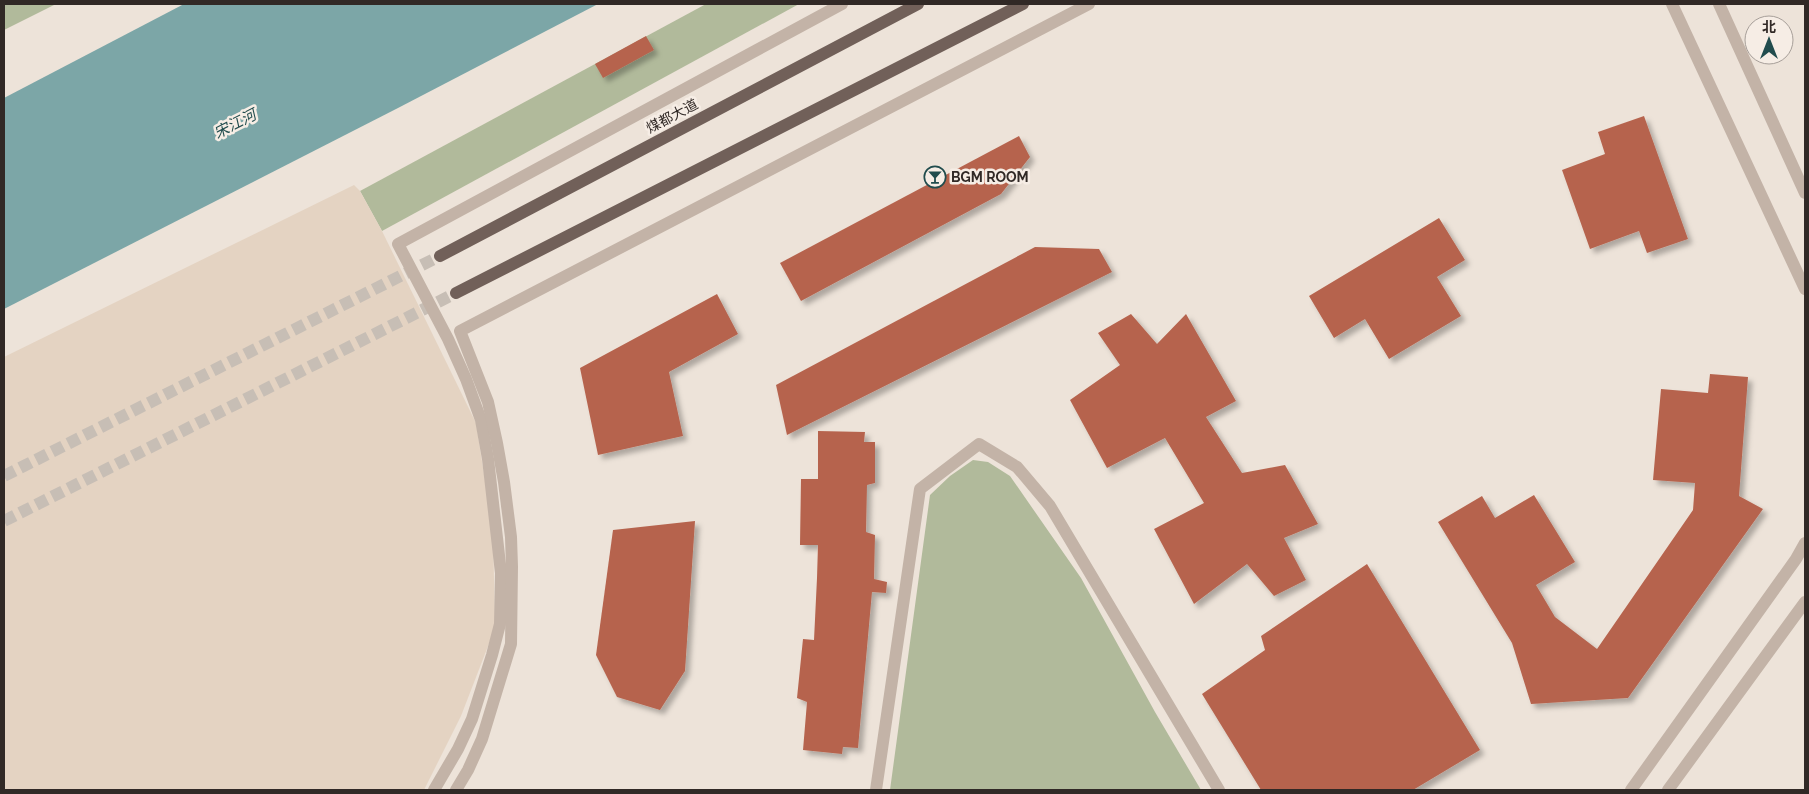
<svg xmlns="http://www.w3.org/2000/svg" width="1809" height="794" viewBox="0 0 1809 794" font-family="Raleway,'Noto Sans SC',sans-serif">
<style>
.green{fill:#b1ba9b}
.plaza{fill:#e4d3c2}
.water{fill:#7ca6a7}
.building{fill:#b6644e;filter:url(#shadow)}
.lines{fill:none;stroke-linecap:round;stroke-linejoin:round}
.major-tunnel{stroke:#c7beb5;stroke-width:12;stroke-dasharray:12 6;stroke-linecap:butt}
.minor{stroke:#c3b3a7;stroke-width:12}
.major{stroke:#716059;stroke-width:12}
.labels{text-anchor:middle;dominant-baseline:central;stroke-width:5;stroke-linejoin:round;paint-order:stroke}
.street-label{font-size:14px;fill:#312926;stroke:#f6ede5}
.poi-label{font-size:14px;font-weight:bold;fill:#312926;stroke:#f6ede5;text-anchor:start}
.water-label{font-size:15px;font-style:italic;fill:#214c4d;stroke:#f6ede5}
</style>
<defs>
<filter id="shadow"><feDropShadow dx="4.5" dy="4.5" stdDeviation="2.5" flood-color="#0004"/></filter>
</defs>
<rect width="100%" height="100%" fill="#ede3d9"/>
<g class="green">
<path d="M4,4H56L4,30Z"/>
<path d="M706,4H799L382,231L360,191Z"/>
<path d="M973,460L988,462L1010,476L1081,578L1155,712L1201,790H890L930,495L950,476Z"/>
</g>
<path class="plaza" d="M354,185L360,191L382,231L476,423L493,532L495,628L461,716L424,790H4V357Z"/>
<path class="water" d="M184,4H598L398,108L4,309V98Z"/>
<g class="building">
<path d="M646,36L654,50L603,78L595,64Z"/>
<path d="M1644,116L1688,239L1647,253L1639,231L1590,249L1562,170L1605,154L1598,132Z"/>
<path d="M1019,136L1030,157L1001,194L801,301L780,263Z"/>
<path d="M1439,218L1465,260L1437,277L1461,316L1389,359L1365,319L1334,338L1309,296Z"/>
<path d="M1035,247L1099,249L1112,272L787,435L776,385Z"/>
<path d="M717,294L738,334L669,372L683,436L598,455L580,368Z"/>
<path d="M1131,314L1157,344L1186,314L1236,401L1206,417L1242,473L1285,465L1318,524L1284,538L1306,580L1274,596L1247,564L1194,604L1154,529L1204,503L1165,438L1107,468L1070,400L1120,365L1098,333Z"/>
<path d="M1710,374L1748,377L1739,496L1763,509L1628,698L1531,704L1512,643L1438,522L1482,496L1495,518L1534,495L1575,562L1536,585L1555,617L1597,649L1693,510L1695,483L1653,480L1661,389L1708,393Z"/>
<path d="M818,431L865,432L864,442H875V483L867,485L866,532L875,535L874,579L887,582L886,593L872,592L858,748L843,747L842,754L803,750L807,702L797,698L803,639L814,640L817,578L818,545H800L801,479H818Z"/>
<path d="M695,521L685,671L660,710L617,697L596,655L613,530Z"/>
<path d="M1367,564L1480,750L1413,790H1261L1202,694L1265,650L1261,636Z"/>
</g>
<g class="lines">
<g class="major-tunnel">
<path d="M4,476L440,256"/>
<path d="M4,521L456,293"/>
</g>
<g class="minor">
<path d="M1672,4L1805,289"/>
<path d="M1719,4L1805,193"/>
<path d="M434,790L458,749L472,719L492,655L500,624L501,573L488,459L481,420L466,379L448,339L398,244L842,4"/>
<path d="M456,790L468,770L482,739L511,644L512,567L511,537L504,482L497,443L488,402L460,331L1089,4"/>
<path d="M876,790L920,489L979,444L1017,467L1050,506L1219,790"/>
<path d="M1631,790L1796,559L1805,543"/>
<path d="M1668,790L1805,602"/>
</g>
<g class="major">
<path d="M440,256L918,4"/>
<path d="M456,293L1023,4"/>
</g>
</g>
<defs>
<g id="bar-ring" transform="scale(1.125)"><circle r="9.5" fill="#f6ede5" stroke="#214c4d" stroke-width="1.5"/><path d="M-6-5H6L.8 .8V4.5H3.5V6h-7V4.5H-.8V.8Z" fill="#214c4d"/></g>
</defs>
<g fill-rule="evenodd">
<use href="#bar-ring" x="935" y="177"/>
</g>
<g class="labels">
<g class="street-label">
<text transform="translate(672 116) rotate(-28)">煤都大道</text>
</g>
<g class="poi-label">
<text x="951" y="177">BGM ROOM</text>
</g>
<g class="water-label">
<text transform="translate(235 124) rotate(-27)">宋江河</text>
</g>
</g>
<rect width="1809" height="794" fill="none" stroke="#312926" stroke-width="10"/>
<g transform="translate(1769 40)"><circle r="24" fill="#f6ede5" stroke="#a79f99"/>
<path d="M0-4L9 19L0 12L-9 19Z" fill="#214c4d"/>
<text y="-8" font-size="14" font-weight="bold" text-anchor="middle" fill="#312926">北</text>
</g>
</svg>
